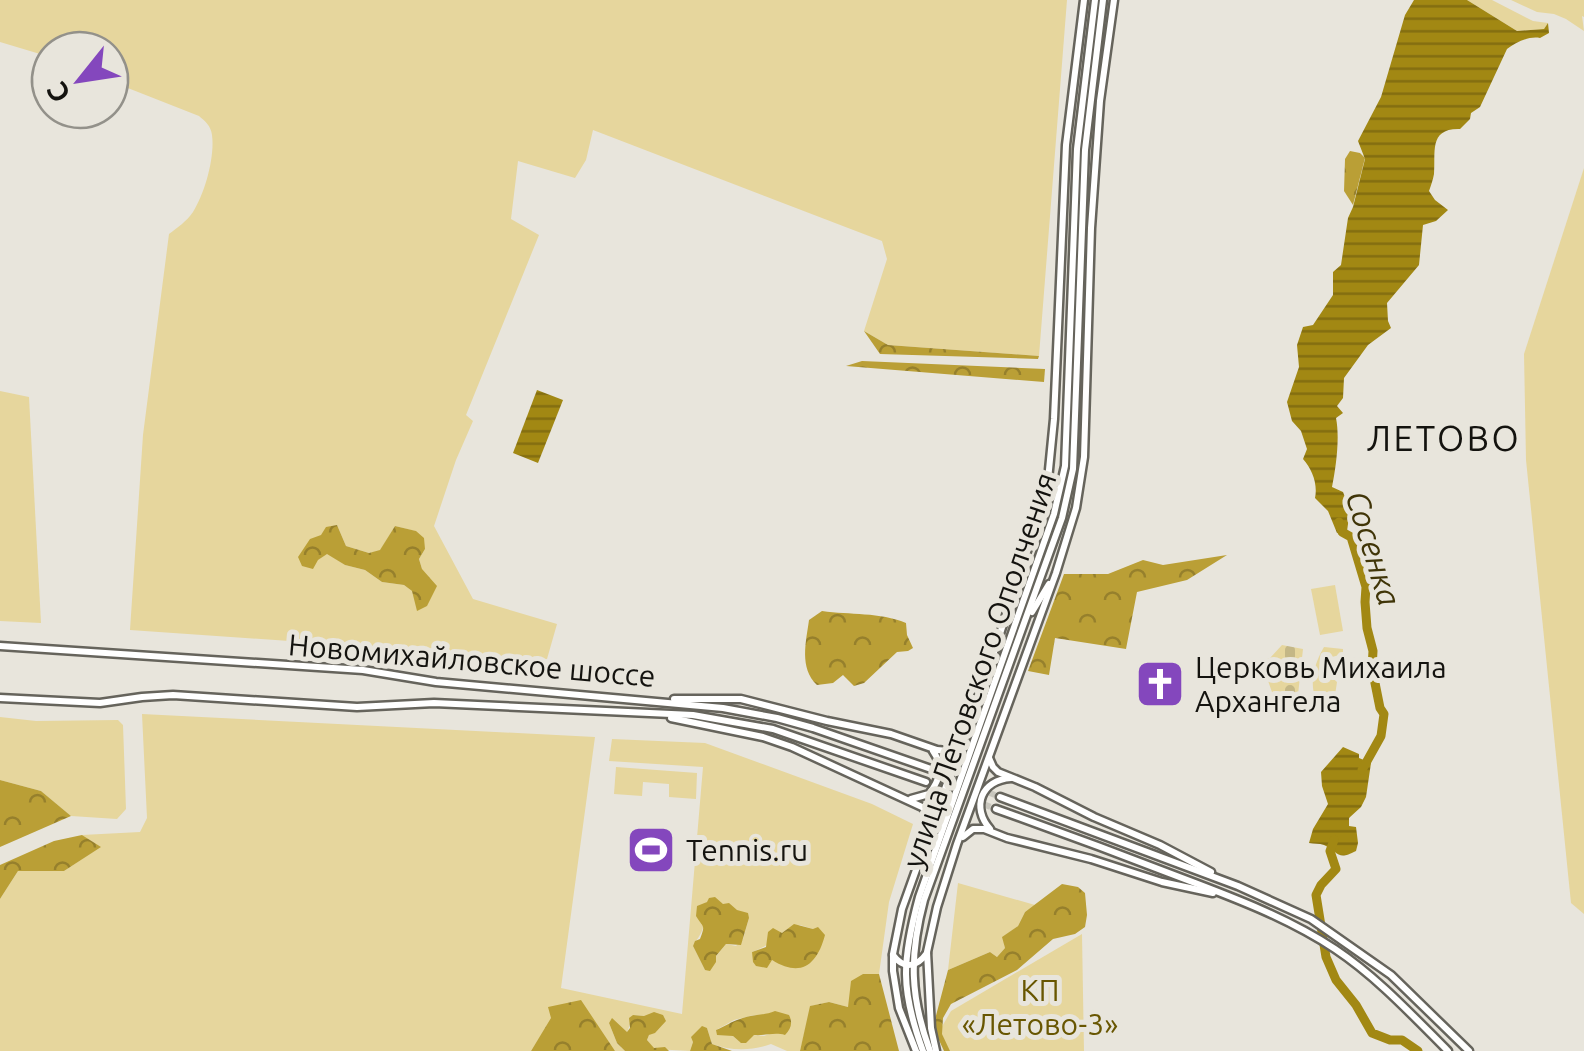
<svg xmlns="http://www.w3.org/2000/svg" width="1584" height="1051" viewBox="0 0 1584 1051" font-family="Ubuntu,sans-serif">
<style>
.green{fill:#e6d69d;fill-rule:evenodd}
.forest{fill:url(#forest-crowns)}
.cemetery{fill:url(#cemetery-stones)}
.water{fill:url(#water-rules)}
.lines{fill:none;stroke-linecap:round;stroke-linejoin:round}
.river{stroke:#a28813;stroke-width:9}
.secondary-tunnel{stroke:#c8c6bd;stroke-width:6;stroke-dasharray:6 3;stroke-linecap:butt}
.secondary-casing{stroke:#66645c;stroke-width:11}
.secondary{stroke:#fff;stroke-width:6}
.labels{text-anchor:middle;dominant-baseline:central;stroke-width:10;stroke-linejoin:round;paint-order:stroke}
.street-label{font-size:30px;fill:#14130f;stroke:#e8e5dc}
.poi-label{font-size:30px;fill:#14130f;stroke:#e8e5dc;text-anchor:start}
.park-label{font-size:30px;fill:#685601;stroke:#e8e5dc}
.water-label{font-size:32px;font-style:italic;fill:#403508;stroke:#e8e5dc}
.quarter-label{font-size:35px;letter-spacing:2.5px;fill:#14130f;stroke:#e8e5dc}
</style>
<defs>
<pattern id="forest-crowns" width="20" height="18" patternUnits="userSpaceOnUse" patternTransform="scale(2.5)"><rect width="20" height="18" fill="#ba9f36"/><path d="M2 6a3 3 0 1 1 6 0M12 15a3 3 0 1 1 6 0" fill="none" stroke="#96802c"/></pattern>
<pattern id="cemetery-stones" width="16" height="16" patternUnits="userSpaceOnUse" patternTransform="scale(2.5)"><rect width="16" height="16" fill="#e6d69d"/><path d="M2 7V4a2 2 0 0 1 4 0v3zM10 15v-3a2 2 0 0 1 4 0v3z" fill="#c4b786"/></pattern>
<pattern id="water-rules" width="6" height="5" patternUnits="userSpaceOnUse" patternTransform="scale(2.5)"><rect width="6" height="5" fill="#a28813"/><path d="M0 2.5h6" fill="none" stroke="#836e10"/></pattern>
</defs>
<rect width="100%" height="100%" fill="#e8e5dc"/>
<g class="green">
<path d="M0,0H1067L1039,356L888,345L864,331L887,259L882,241L593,130L586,160L575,178L518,161L511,219L539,235L466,415L473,421L456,460L434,526L473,599L557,624L547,659L130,630L143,435L169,234C177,228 187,221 193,212C205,193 215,157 212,135C211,126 205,121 199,116L110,81V50H50V57L0,42ZM337,525L346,546L369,553L380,551L395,526L415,531L425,549L419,559L422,569L412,591L404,585L382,582L365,570L345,565L327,553L318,560Z"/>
<path d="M1467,0H1492L1533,21L1548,23L1544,29L1517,31Z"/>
<path d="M1511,0H1584V17L1582,16L1584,31L1566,19L1554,14L1537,12Z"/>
<path d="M1584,168V914L1571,903L1526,460L1524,354Z"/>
<path d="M0,391L29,397L41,623L0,621Z"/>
<path d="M1335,585L1343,631L1320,635L1311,589Z"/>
<path d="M1324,647L1343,649V654L1332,657L1327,665V673L1337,682L1334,702L1332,704L1318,703C1308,686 1314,664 1324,647Z"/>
<path d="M142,714L595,737L561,988L682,1014L703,767L609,761L612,739L705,743L872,804L913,824L889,902L879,974H863L848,1007L829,1002L811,1006L800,1051H787L771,1044C752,1051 731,1051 712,1044L707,1028L693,1042L690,1051L654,1049L647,1040L649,1035L662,1025L644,1016L633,1015L627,1033L612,1019L609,1023L617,1043L625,1051H615L610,1046L552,1018L531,1051H0V899L18,871H64L100,847L82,835L140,832L147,818ZM707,902L723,904L749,918L743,939L736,946L726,944L705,970L693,946C706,926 704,930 702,905ZM800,925L813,929L777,962L752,952C770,946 782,932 800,925ZM754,1015H765L775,1032L764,1036L754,1035L740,1042L733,1036L716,1030L734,1020Z"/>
<path d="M0,717L36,721L118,720L123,725L126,809L117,819L71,816L41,791L0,780Z"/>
<path d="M616,767L697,773L696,799L669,797V784L643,782L642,796L614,794Z"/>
<path d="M958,883L1035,905L1025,912L1018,926L1003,937L1005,948L997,957L990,952L948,970Z"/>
<path d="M1082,934L1084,1051H949L940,1030L951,1011Z"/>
</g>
<g class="forest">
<path d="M1350,151L1360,153L1365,158L1353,205L1344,191L1345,159Z"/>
<path d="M864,331L888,345L1039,356L1038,359L880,354Z"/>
<path d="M862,361L1045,369L1044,382L846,366Z"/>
<path d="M337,525L346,546L369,553L380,550L395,526L416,531L424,538L425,549L419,559L422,569L437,586L427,606L417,611L412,591L404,585L382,582L365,570L345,565L327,554L318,560L313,569L302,566L298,557L310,539L321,535L326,527Z"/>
<path d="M1227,555L1187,580L1137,592L1126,649L1055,638L1049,675L1028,671L1064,574H1108L1143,560L1163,565Z"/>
<path d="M822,611C850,615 880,612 906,623L907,635L913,648L908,651L897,652L864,683L854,686L843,675L833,683L817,685C799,668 806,642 809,620Z"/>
<path d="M0,780L41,791L71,816L0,847Z"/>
<path d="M82,835L101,847L64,871H18L0,899V865L54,841Z"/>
<path d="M1062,884L1078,887L1085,893L1087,915L1085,927L1075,934L1053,939L1017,970L951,1004L943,1018L942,1034L950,1051H944L933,1027L948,970L990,952L997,957L1005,948L1002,937L1018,926L1025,912Z"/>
<path d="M715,897L723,904L729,903L737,910L748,913L749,918L741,945L726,944L716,956V962L710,971L705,970L693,946L695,941L700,939C706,924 703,928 696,916L697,906L707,902L709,898Z"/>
<path d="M794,924L813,929L818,927L825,935C817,965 801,978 772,960L767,968L756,966L753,962L752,952L766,947L768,932L773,928L782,933Z"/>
<path d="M863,974H879L899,1051H800L810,1006L829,1002L848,1007L851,981Z"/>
<path d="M581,1000L615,1051H531L551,1018L548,1007Z"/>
<path d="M775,1011L789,1015C793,1023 791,1029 785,1035C774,1032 765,1036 754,1035L746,1043H741L733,1036L717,1035L716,1030C724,1027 732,1021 740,1019C752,1014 763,1016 775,1011Z"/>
<path d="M654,1012L663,1015L666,1021L655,1033L649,1035L647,1040L654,1048L665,1047L669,1051H625L617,1043L609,1023L612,1018L627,1032L630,1028L629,1018L633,1015L644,1016Z"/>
<path d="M702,1026L707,1028L712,1044L732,1051H690L693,1042L691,1037Z"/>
</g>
<path class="cemetery" d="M1282,645L1303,649L1297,704L1273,695L1265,672L1260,669L1261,660L1270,658Z"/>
<g class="water">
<path d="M1414,0H1467L1517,31L1544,29L1548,23L1549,33L1540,38C1529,36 1516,42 1507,49L1480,107L1471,113L1470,119L1460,129C1428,128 1436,153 1434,174C1433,180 1431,185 1429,191L1435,200L1448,210L1436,221L1423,225L1419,265L1387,303L1388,321L1391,328L1368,345L1344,378L1343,398L1337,406L1343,413L1336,418C1340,438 1336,467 1332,487L1343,492L1350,510L1347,531L1337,533L1328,511L1315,498C1318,484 1312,469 1303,459L1307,449L1301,431L1292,421L1287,402L1299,367L1297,345L1303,327L1313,325L1333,295V272L1341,265L1348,218L1353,207L1365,159L1358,141L1381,97L1405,15Z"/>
<path d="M537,390L563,400L538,463L513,453Z"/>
<path d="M1343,747L1359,754V758L1371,763L1366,797L1361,807L1349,818V826L1356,827L1358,843L1356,851C1337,861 1339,852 1324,845C1319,843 1314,844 1309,843L1313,829L1328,804L1322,786L1321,772Z"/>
</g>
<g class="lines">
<g class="river">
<path d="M1339,522L1342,532L1351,537L1366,587L1365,602L1367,628L1373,651L1372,668L1380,708L1384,714L1381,736L1362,770"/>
<path d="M1334,840L1330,851L1336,869L1321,885L1316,895L1326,957L1336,980L1356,1005L1372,1033L1390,1040H1402L1418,1051"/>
</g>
<g class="secondary-tunnel">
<path d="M931,769L1000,797"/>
<path d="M926,782L996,809"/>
</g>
<g class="secondary-casing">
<g id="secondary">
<path d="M1032,612L1049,584"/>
<path d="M0,646L363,670L436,682L723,708L777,718L813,728L931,769"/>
<path d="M0,698L100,703L142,697L173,695L357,707L434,703L693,715L773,729L926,782"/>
<path d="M674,699H741L827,721L891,734L937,750L948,751L957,745"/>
<path d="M671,718L763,737L792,747L922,807L928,813L930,824"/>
<path d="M989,758L993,767L998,772L1035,787L1094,817L1160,845L1211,872"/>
<path d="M1000,797L1238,886L1311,919L1391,975L1469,1051"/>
<path d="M911,799L929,794C940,780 944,766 933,751"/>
<path d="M996,809C1058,831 1120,854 1182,878C1235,898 1288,918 1335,949C1377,977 1412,1015 1448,1051"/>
<path d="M990,829C971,807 981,780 1011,778"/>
<path d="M963,837L973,829H984L1007,838L1091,859L1162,882L1213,893"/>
<path d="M893,955C904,970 917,967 927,953"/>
<path d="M916,1051L899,1008L893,971V954L902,909L994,652L1047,490L1054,419L1066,145L1084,0"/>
<path d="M923,1051C900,989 902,960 919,897L1054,514L1065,466L1077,149L1095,0"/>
<path d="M930,1051C910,997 909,956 924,900L1062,518L1073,469L1085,150L1103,0"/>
<path d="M936,1051L931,1028L927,952L937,907L957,844L1056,573L1076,508L1084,457L1091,228L1100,101L1114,0"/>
</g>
</g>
<use href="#secondary" class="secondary"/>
</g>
<defs>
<g id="church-square" transform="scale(2.5)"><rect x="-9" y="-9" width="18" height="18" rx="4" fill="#8447bd" stroke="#e8e5dc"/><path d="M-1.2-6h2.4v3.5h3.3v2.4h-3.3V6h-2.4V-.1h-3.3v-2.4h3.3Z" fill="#fff"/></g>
<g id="stadium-square" transform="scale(2.5)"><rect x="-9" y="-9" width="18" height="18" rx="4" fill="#8447bd" stroke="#e8e5dc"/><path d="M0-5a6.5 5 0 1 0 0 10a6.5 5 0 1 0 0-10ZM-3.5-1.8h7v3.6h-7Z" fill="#fff"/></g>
</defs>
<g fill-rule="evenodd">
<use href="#church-square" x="1160" y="684"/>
<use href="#stadium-square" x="651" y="850"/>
</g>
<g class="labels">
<g class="street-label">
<text transform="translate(472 660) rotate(5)">Новомихайловское шоссе</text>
<text transform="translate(979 670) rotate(-71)">улица Летовского Ополчения</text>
</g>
<g class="poi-label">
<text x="1195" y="667">Церковь Михаила<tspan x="1195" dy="34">Архангела</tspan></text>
<text x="686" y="850">Tennis.ru</text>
</g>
<g class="park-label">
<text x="1040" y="990">КП<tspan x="1040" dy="34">«Летово-3»</tspan></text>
</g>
<g class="water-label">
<text transform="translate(1374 548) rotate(73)">Сосенка</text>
</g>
<g class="quarter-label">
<text x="1444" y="438">ЛЕТОВО</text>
</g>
</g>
<g transform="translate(80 80) rotate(240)"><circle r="48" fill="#e8e5dc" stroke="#93918a" stroke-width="2.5"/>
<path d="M0-8L18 38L0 25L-18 38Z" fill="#8447bd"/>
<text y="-15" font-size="28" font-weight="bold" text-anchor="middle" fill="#14130f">С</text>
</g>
</svg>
